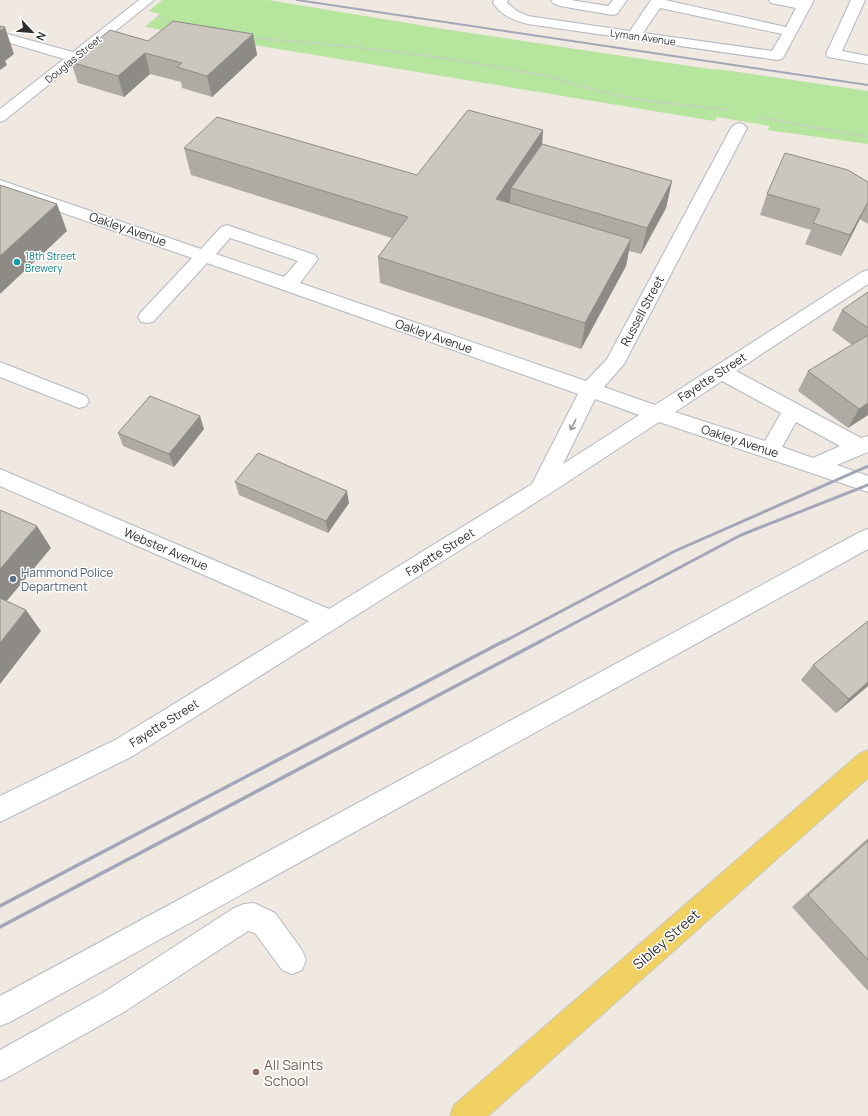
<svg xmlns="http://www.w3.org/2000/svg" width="868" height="1116" viewBox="0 0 868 1116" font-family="Manrope,sans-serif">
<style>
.green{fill:#b6e59e}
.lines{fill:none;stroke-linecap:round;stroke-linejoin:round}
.minor-casing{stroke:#b4b7c1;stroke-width:2}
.major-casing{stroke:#c9c9c9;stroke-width:2}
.path{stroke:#c9c9c9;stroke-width:2;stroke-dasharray:2 1.5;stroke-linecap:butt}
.minor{fill:#fff;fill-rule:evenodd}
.major{fill:#f2d163;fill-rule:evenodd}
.rail-far2{stroke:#a3a6b8;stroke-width:2}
.rail-far1{stroke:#a3a6b8;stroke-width:3}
.rail{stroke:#a3a6b8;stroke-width:3.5}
.wall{fill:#afaba4}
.shaded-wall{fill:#8e8b86}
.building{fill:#cbc7bf;stroke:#8e8b86}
.oneway{stroke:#969696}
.culture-dot{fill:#0f9aa8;stroke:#fff;stroke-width:1.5}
.service-dot{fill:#5c6f8a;stroke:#fff;stroke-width:1.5}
.education-dot{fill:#8d6e63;stroke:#fff;stroke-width:1.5}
.labels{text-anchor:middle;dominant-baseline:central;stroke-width:3;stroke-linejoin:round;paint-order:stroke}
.far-street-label{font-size:10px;fill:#2e2e2e;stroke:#fff}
.far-culture-label{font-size:10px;fill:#0d838f;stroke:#fff;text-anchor:start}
.street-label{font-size:12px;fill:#2e2e2e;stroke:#fff}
.service-label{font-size:12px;fill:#4e5e75;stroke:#fff;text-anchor:start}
.near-street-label{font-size:14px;fill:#2e2e2e;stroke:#fff}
.near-education-label{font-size:14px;fill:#785e54;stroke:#fff;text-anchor:start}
</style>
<rect width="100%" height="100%" fill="#efe9e1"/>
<path class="green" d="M162,0H268L450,30L716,70L717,69L868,91V144L767,130L770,126L717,117L714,121L145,27L160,14L149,11Z"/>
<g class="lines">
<g class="minor-casing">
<g id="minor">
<path d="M139,0H154L5,120L0,122V109L64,59L0,40V32L73,52Z"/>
<path d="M494,0H508L507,3L517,11L528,16L630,31L651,0H665L786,27L796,8L771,3L769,0H814L784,56L782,59L777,60L528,24C513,20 502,16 493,3ZM660,8L782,34L772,51L643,33Z"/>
<path d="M551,0H571L608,6L613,0H627L617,14L612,15L560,6L553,3Z"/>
<path d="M851,0H865L842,51L868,56V64L833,58L828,57L826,54Z"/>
<path d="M739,123L744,125L747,128L624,364L604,387L655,405L862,272L868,270V284L736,371L861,438L868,436V452L837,465L868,476V492L659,422L546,496L133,756L0,822V796L115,740L309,621L0,486V469L329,609L532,484L578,394L207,263L153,322L147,323L141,322L138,317L141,312L192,258L0,191V180L201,249L221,227L227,225L315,255L318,259L300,283L586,381L607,359L731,128L734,125ZM230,238L298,261L284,277L216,254ZM722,381L781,413L765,441L675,412ZM595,399L639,415L563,464ZM796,422L840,446L813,458L782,447Z"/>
<path d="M0,362L86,396L89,401L86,406L79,408L0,377Z"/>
<path d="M868,529V549L10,1022L0,1026V996L860,532Z"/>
<path d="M254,903L275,913L302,950L306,960L302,970L292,974L282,970L255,933L248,931L124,1012L10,1076L0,1081V1050L104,992L234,908L244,904Z"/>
</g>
</g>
<g class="major-casing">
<path id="major" d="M868,750V778L488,1116H450L454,1105L859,754Z"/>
</g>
<g class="path">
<path d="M158,16L173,25"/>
<path d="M252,38C345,45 438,55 531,73C558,78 585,88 612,94C651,103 690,105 729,110"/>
<path d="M757,117L868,137"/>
</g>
<use href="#minor" class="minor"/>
<use href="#major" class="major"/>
<path class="rail-far2" d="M297,0L868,85"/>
<g class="rail-far1">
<path d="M503,642L675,551L868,466"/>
<path d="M539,642L741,535L868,485"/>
</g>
<g class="rail">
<path d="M0,906L504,641"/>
<path d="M0,927L541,641"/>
</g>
</g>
<g class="wall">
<path d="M253,34L257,55L212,97L182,88L181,82L150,74L124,97L78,83L71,62L148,41Z"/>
<path d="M543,130L542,145L672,181L666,208L641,254L629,251L626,266L581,349L380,283L378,257L392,238L191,175L184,148L417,175Z"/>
<path d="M868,182V224L860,219L841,256L805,244L811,230L760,215L767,194Z"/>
<path d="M868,292V415L848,428L798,391L808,371L852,345L832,330L842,310Z"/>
<path d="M204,429L174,467L123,446L118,433Z"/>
<path d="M235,482L349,503L328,533L239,495Z"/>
<path d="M868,621V686L836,713L801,680L813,665Z"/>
<path d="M868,838V991L792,907Z"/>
</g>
<g class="shaded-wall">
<path d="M5,27L14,54L5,61L7,65L0,70V31Z"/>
<path d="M253,34L257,55L212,97L207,76Z"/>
<path d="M145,53L150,74L124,97L118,76Z"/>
<path d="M543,130L541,157L511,188L510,202L494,226L496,199Z"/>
<path d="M672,181L666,208L641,254L647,228Z"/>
<path d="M868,202L860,219L841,256L850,235Z"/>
<path d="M57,204L67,231L0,294V256Z"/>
<path d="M631,239L626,266L581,349L585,323Z"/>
<path d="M868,403V415L848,428L859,409Z"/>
<path d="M200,416L204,429L174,467L169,454Z"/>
<path d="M347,491L349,503L328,533L326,521Z"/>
<path d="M37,526L51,548L0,609V569Z"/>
<path d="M26,610L41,631L0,684V643Z"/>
<path d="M868,682V686L836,713L849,699Z"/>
</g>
<g class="building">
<path d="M173,21L253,34L207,76L177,67L182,63L145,53L118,76L71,62L110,30L148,41Z"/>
<path d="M0,26L5,27L0,31Z"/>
<path d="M468,110L543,130L496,199L631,239L585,323L378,257L408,217L184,148L217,117L417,175Z"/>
<path d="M542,144L672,181L647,228L511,188Z"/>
<path d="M785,153L848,170L868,182V202L850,235L813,223L820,209L767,194Z"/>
<path d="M0,185L57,204L0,256Z"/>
<path d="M868,292V328L842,310Z"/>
<path d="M868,335V403L859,409L808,371Z"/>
<path d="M150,396L200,416L169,454L118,433Z"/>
<path d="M258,453L347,491L326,521L235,482Z"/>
<path d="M0,510L37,526L0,569Z"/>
<path d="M0,598L26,610L0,643Z"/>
<path d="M868,621V682L849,699L813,665Z"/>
<path d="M868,841V960L808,895Z"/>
</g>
<defs><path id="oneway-shaft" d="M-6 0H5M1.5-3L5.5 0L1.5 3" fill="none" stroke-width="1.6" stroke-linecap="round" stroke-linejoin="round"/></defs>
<use class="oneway" href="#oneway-shaft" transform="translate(573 425) rotate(117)"/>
<circle class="culture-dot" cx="17" cy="262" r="4"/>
<circle class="service-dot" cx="13" cy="579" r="4"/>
<circle class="education-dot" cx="256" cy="1072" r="4"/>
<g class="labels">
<g class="far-street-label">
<text transform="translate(643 37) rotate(8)">Lyman Avenue</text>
<text transform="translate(73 59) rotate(-39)">Douglas Street</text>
</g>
<g class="far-culture-label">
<text x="25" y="256">18th Street<tspan x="25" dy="12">Brewery</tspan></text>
</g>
<g class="street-label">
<text transform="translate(128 229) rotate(19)">Oakley Avenue</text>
<text transform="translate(642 311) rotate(-62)">Russell Street</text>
<text transform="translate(434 336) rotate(19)">Oakley Avenue</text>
<text transform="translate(712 377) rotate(-33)">Fayette Street</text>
<text transform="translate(740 441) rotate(18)">Oakley Avenue</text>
<text transform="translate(166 549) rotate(23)">Webster Avenue</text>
<text transform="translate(440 552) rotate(-32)">Fayette Street</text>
<text transform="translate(164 723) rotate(-32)">Fayette Street</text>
</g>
<g class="service-label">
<text x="21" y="572">Hammond Police<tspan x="21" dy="14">Department</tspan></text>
</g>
<g class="near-street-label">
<text transform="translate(666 939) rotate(-41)">Sibley Street</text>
</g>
<g class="near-education-label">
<text x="264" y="1064">All Saints<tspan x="264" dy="16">School</tspan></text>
</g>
</g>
<g transform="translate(32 32) rotate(116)" stroke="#ffffff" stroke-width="3" paint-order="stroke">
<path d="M0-3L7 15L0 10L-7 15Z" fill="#2e2e2e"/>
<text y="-6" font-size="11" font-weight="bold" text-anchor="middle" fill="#2e2e2e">N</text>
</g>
</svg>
